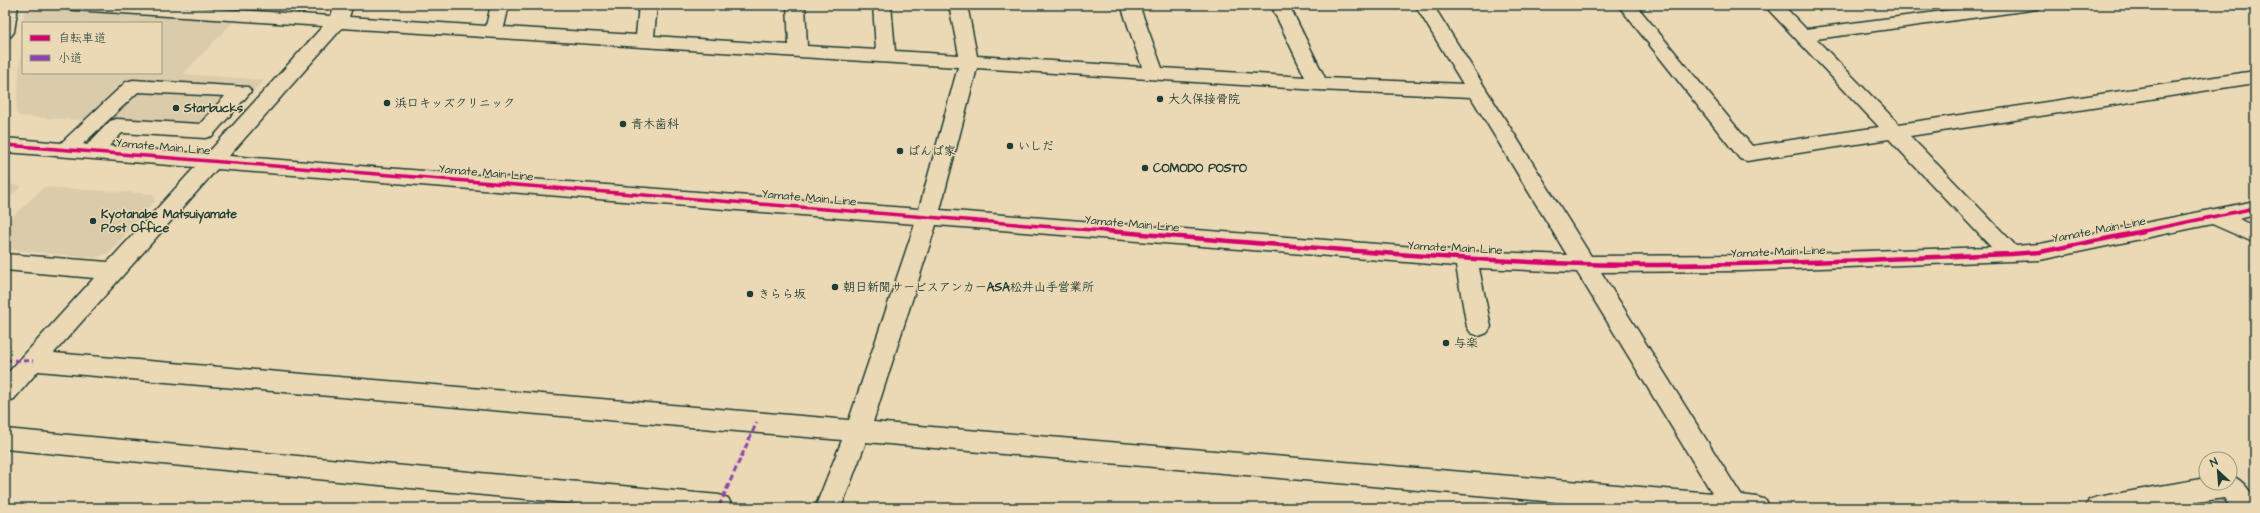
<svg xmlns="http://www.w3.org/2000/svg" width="2260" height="513" viewBox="0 0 2260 513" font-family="'Architects Daughter','Klee One',sans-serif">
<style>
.built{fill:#dacbaa}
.green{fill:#cabfa0;stroke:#747e6a}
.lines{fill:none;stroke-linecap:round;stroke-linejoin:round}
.minor-casing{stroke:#1f3d34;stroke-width:3}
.minor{fill:#ebd8b5;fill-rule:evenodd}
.quiet{stroke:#8e44ad;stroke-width:3;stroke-dasharray:6 3;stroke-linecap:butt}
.cycleway-far1-casing{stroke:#ebd8b5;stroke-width:5.5}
.cycleway-casing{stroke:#ebd8b5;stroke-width:7}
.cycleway-far1{stroke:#d6006c;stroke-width:3.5}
.cycleway{stroke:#d6006c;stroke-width:4.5}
.poi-dot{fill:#1f3d34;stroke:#ebd8b5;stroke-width:1.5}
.labels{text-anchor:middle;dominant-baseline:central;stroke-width:3;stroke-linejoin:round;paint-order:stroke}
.poi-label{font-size:12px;font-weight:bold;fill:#1f3d34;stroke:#ebd8b5;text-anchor:start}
.street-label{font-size:12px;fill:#1f3d34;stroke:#ebd8b5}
</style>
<rect width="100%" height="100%" fill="#ebd8b5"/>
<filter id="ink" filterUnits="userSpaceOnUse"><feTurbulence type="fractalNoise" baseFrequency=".025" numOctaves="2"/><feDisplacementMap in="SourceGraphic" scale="8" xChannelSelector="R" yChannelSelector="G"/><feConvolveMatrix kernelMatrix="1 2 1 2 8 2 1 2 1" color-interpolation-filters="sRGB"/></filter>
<g filter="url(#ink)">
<g class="built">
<path d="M35,7L235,20L183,74L264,80L223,124L209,129L19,116L16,112L23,28V73H161V23H23L24,12L28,9Z"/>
<path d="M5,184L22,186L5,202Z"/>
<path d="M44,187L154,194L155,200L109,253L95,258L5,249V224Z"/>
</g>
<path class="green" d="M2216,498L2227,502L2231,508H2168Z"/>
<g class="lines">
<g class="minor-casing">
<g id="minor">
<path d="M5,5H18L14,32L11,36L5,38Z"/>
<path d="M65,5H159L331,16L335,5H353L349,17L486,26L491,5H509L504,27L636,35L639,5H657L654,36L789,45L787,5H805L807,46L876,50L873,5H891L895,51L959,55L949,5H967L977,56L1142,67L1121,5H1139L1162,68L1305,77L1271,5H1289L1325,78L1463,84L1415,5H1433L1591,256L1742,255L1991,247L1889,139L1747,161L1740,159L1618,5H1636L1752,146L1879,127L1764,5H1783L1806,29L1990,5H2040L2037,9L2031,10L1816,39L1899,124L2255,71V83L1910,136L2016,246L2040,244L2255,201V215L2239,219L2255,226V243L2212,224L2040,260L1742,271L1601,272L1741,495L1757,497L1766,500L1770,508H1625L866,442L841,508H815L842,440L38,371L14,399L5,402V376L94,278L5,270V254L108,262L195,167L5,152V138L61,143L126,82L133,80L248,87L251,91L248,95L212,136L205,138L122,133L109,146L207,154L323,26L74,10L68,9ZM342,28L958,67L919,209L229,156ZM977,68L1318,90L1471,97L1567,255L1466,251L940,210ZM138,92L225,96L200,124L117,119L110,121L87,145L83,144ZM217,169L915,224L849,420L54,353ZM936,225L1456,266L1467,327L1471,333L1479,336L1487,333L1491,327L1479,268L1577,272L1712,493L873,422Z"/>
<path d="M5,429L719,495L728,498L732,506L731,508H620L5,449Z"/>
<path d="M2230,475C2243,480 2255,494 2255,508H2231L2224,498L2158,508H2085L2089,500L2098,497L2206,478V483H2230Z"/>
</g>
</g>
<use href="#minor" class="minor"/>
<g class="quiet">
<path d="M5,360L33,361"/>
<path d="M719,506L757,422"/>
</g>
<g class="cycleway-far1-casing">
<g id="cycleway-far1">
<path d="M5,145L1118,232"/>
<path d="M2139,232L2255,208"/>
</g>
</g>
<g class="cycleway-casing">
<path id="cycleway" d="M1105,231C1264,243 1423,259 1582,264C1724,268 1869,259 2011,254L2040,252L2144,231"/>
</g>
<use href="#cycleway-far1" class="cycleway-far1"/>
<use href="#cycleway" class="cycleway"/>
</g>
</g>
<g class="poi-dot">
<circle cx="1160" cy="99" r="4"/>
<circle cx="387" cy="103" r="4"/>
<circle cx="176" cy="108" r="4"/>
<circle cx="623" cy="124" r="4"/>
<circle cx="1010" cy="146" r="4"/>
<circle cx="900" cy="151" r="4"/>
<circle cx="1145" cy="168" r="4"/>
<circle cx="93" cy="221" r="4"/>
<circle cx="835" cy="287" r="4"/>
<circle cx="750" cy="294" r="4"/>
<circle cx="1446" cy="343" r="4"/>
</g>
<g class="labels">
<g class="poi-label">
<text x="1168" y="99">大久保接骨院</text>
<text x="395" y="103">浜口キッズクリニック</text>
<text x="184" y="108">Starbucks</text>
<text x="631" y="124">青木歯科</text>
<text x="1018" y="146">いしだ</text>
<text x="908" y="151">ばんば家</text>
<text x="1153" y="168">COMODO POSTO</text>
<text x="101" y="214">Kyotanabe Matsuiyamate<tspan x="101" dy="14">Post Office</tspan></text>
<text x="843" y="287">朝日新聞サービスアンカーASA松井山手営業所</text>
<text x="758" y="294">きらら坂</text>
<text x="1454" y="343">与楽</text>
</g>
<g class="street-label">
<text transform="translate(163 147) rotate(5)">Yamate Main Line</text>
<text transform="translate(486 173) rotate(5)">Yamate Main Line</text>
<text transform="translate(809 198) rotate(5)">Yamate Main Line</text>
<text transform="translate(1132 224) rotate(5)">Yamate Main Line</text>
<text transform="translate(2099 230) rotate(-11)">Yamate Main Line</text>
<text transform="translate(1455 248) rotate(3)">Yamate Main Line</text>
<text transform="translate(1778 252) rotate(-2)">Yamate Main Line</text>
</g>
</g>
<rect width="2260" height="513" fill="none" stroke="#ebd8b5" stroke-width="20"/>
<rect x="10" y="10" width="2240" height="493" fill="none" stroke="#1f3d34" stroke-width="1.5" filter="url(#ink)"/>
<rect x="22" y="22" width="140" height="52" fill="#ebd8b5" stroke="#999a81"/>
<rect x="30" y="35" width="20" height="6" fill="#d6006c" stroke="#999a81"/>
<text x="58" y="42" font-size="12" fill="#1f3d34">自転車道</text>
<rect x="30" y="55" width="20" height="6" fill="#8e44ad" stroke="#999a81"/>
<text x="58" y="62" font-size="12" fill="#1f3d34">小道</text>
<g transform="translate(2218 471) rotate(334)"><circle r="19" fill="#ebd8b5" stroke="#999a81"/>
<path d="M0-3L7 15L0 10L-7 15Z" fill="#1f3d34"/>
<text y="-6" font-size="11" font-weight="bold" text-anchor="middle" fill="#1f3d34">N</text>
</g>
</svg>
